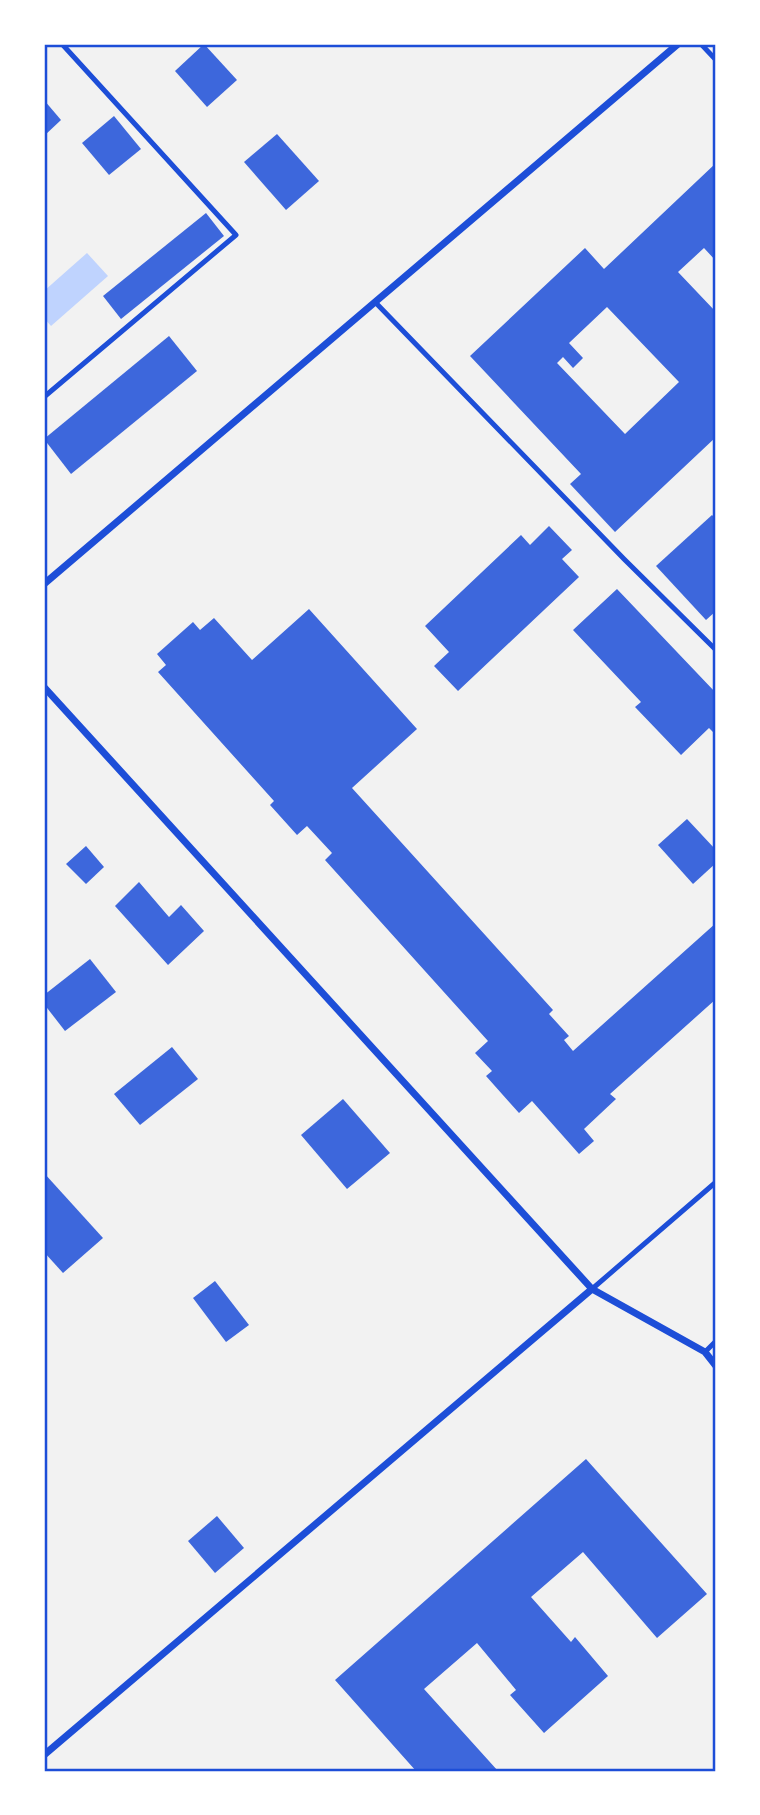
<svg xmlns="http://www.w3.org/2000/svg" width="760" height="1815" viewBox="0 0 760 1815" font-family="'IBM Plex Serif',serif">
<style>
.water{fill:#bfd3fe}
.building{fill:#3d67dc;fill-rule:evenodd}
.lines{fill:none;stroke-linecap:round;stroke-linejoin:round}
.service{stroke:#1d4ed8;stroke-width:5}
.minor{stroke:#1d4ed8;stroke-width:7}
.neatline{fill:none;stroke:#1d4ed8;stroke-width:2.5}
</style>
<rect width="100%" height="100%" fill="#f2f2f2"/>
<path class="water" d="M87,253L108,276L51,326L44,318V291Z"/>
<g class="building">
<path d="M204,44L237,80L207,107L175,71Z"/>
<path d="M44,100L61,120L44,136Z"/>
<path d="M114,116L141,149L109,175L82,143Z"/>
<path d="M277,134L319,181L286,210L244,162Z"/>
<path d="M716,163V261L704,248L678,272L716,312V437L615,532L570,484L581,474L470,356L585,248L604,269ZM607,307L679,382L625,434L557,363L563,357L573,368L583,358L569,343Z"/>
<path d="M206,213L224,236L121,319L103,296Z"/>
<path d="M169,336L197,371L71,474L44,439Z"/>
<path d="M712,515L716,519V611L706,620L656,566Z"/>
<path d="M549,526L572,550L562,559L579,577L458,691L434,666L449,652L425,626L521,535L530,545Z"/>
<path d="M617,589L716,693V735L709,728L681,755L635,707L641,702L573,630Z"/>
<path d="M309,609L417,729L352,788L553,1010L549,1014L569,1036L564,1040L573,1051L716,923V999L610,1094L616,1099L584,1129L594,1141L579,1154L532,1101L519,1113L486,1076L492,1071L475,1053L488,1041L325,860L332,853L307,826L297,835L270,805L274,801L158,672L166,665L157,654L193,622L200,630L214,618L252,660Z"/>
<path d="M687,819L716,850V863L693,884L658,845Z"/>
<path d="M86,846L104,867L86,884L66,864Z"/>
<path d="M139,882L169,917L181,905L204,931L168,965L115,906Z"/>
<path d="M90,959L116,992L65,1031L44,1004V995Z"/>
<path d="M172,1047L198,1079L140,1125L114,1094Z"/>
<path d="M343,1099L390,1153L347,1189L301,1135Z"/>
<path d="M44,1173L103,1238L63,1273L44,1252Z"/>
<path d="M215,1281L249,1325L226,1342L193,1298Z"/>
<path d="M586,1459L707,1594L657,1638L583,1552L531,1597L571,1642L575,1637L608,1676L544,1733L510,1695L516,1690L477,1643L424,1689L498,1771H416L335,1680Z"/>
<path d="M217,1516L244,1548L215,1573L188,1541Z"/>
</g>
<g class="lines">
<g class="service">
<path d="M701,44L716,60"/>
<path d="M375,302L624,559L716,650"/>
<path d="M44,397L236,235L62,44"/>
<path d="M592,1289L716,1182"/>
<path d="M705,1352L716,1341"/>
</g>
<g class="minor">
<path d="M44,584L678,44"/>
<path d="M44,687L592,1289L705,1352L716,1366"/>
<path d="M44,1755L592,1289"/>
</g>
</g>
<rect width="760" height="1815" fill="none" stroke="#ffffff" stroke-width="91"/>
<rect x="46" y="46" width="668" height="1724" class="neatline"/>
</svg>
